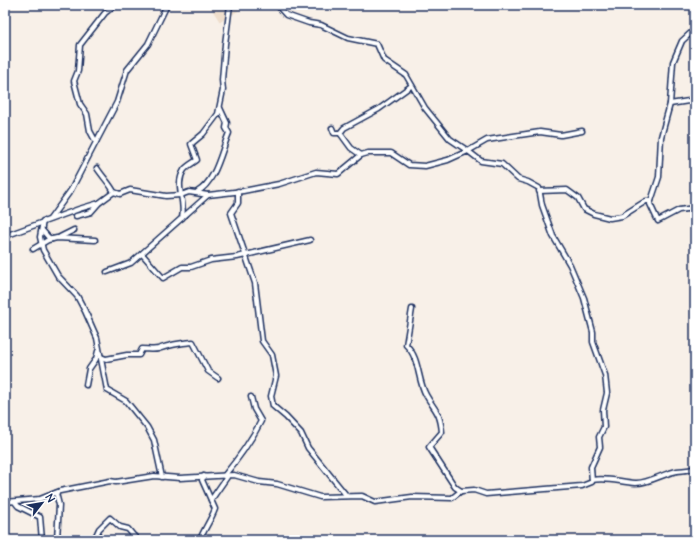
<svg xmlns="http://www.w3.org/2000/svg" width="700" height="545" viewBox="0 0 700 545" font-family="'Architects Daughter',sans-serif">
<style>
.built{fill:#efdecc}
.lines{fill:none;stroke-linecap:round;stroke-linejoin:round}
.minor-casing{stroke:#1b2f5e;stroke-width:7}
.minor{stroke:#fff;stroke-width:4}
</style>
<rect width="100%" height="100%" fill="#f8f0e8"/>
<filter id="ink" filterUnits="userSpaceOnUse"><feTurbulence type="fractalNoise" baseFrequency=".025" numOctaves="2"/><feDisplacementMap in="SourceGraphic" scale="8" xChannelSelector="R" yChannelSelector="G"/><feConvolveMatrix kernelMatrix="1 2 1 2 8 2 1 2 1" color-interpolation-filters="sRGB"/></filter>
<g filter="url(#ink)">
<path class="built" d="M209,5H248L220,22Z"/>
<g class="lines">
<g class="minor-casing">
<g id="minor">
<path d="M277,5L286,15L309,23L321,25L348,38L377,44L384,60L406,75L425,108L450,139L468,151L487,140L540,132L561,135L582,131"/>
<path d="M695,29L682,41L673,62L670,104L661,137L659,177L650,204L658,221L679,210L695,208"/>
<path d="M670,104L695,100"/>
<path d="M332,128L334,133H340L344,128L379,109L411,86"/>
<path d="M340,133L351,148L361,155"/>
<path d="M96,142L90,131L87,114L80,104L74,81L78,71L80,45L105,13L115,5"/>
<path d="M97,168C102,176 111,185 114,192"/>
<path d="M238,191V203L231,213L255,283L262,341L272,355L276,376L271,396L273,406L286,417L301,433L308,448L346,495"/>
<path d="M539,191L567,190L578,198L584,209L594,214L610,218L622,216L646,201H651"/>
<path d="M197,192C216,182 221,151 229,133L226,128L227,123L220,108"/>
<path d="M76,216L91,212L98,204"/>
<path d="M182,218C186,200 174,186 184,170C187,166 193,163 197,160L191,144L203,134L218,114L223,90L222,80L225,44L230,5"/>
<path d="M50,219L71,190L117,102L127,70L148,44L167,5"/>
<path d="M43,221L40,237L43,250L58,276L77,296L85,311L97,338L107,390L126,401L147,427L154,440L162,477"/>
<path d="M42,230L48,237L52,239"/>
<path d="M5,236L79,209L99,203L114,192L120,194L130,190L166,196L181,195L189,192L208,195L243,191L279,184L316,172L338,174L361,155L368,153H391L409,165L425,166L448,160L468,151L481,161L502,164L518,179L528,182L539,188L542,205L553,236L570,265L584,298L593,332V342L605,375L607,393L603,410L604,427L599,437L600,447L591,467L592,482L582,486L486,494L474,490L461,491L452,498L412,497L375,502L362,496L320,497L277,484L259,482L234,475L180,478L154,476L116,482L110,481L60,491L40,499L5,502"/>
<path d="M60,237L74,230"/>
<path d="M33,249L48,240L57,238L95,240"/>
<path d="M142,254L163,278L182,267H191L211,260L237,257L310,240"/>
<path d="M107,272L131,263L208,195"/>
<path d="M412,309L406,345C420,358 417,379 426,395C435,411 440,411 442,432L429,447L455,487L461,491"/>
<path d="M101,357L106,359L127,355H139L142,349C147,349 154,350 158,349C169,345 180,343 193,342L208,371L218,378"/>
<path d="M86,385L89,369L96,359L98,351"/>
<path d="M204,476L202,480L211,500"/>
<path d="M224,476C238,459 251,441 261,421L254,409L251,397"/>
<path d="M592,480C607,477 620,482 635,483C648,484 664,473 677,471C683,470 688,471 695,468"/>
<path d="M56,493L59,505L57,539"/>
<path d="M15,502L18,506L40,517L42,540"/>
<path d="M94,540L99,529L110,518L120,527L128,529L137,540"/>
<path d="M129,540L135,537"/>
<path d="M200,540C204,529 211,520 215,509L211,500L227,477"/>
</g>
</g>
<use href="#minor" class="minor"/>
</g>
</g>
<rect width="700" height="545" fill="none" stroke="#fff" stroke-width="20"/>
<rect x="10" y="10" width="680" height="525" fill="none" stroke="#1b2f5e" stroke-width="1.5" filter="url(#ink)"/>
<g transform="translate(42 503) rotate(59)" stroke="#ffffff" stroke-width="3" paint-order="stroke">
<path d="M0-3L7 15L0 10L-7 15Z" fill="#1b2f5e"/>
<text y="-6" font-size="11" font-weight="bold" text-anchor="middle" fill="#1b2f5e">N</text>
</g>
</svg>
